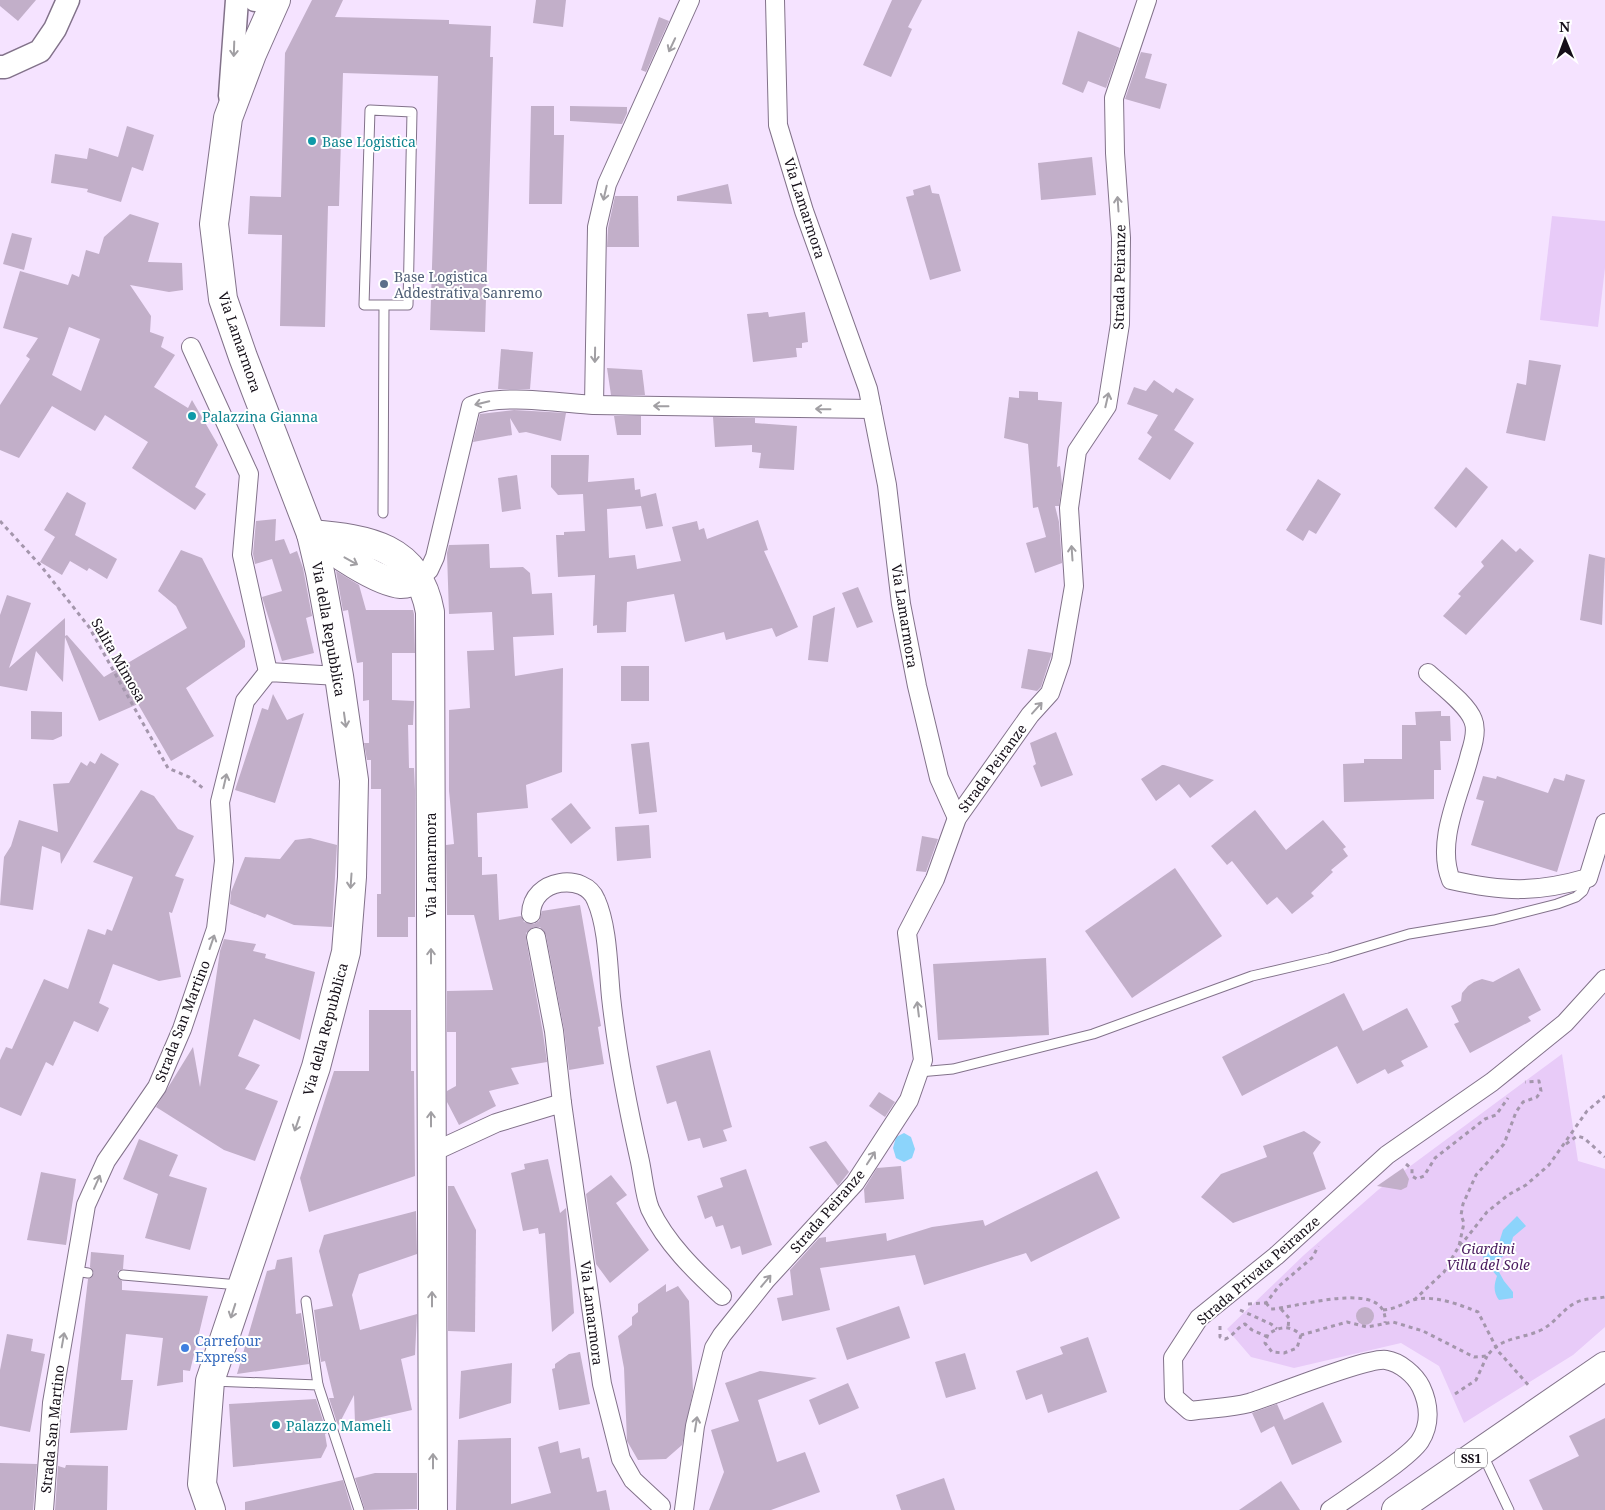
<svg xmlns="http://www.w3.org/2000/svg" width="1605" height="1510" viewBox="0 0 1605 1510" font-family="'Noto Serif',serif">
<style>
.green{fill:#e8cbf8}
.water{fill:#8cd4fb}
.building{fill:#c2afc9;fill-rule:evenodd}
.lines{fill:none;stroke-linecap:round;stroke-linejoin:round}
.service-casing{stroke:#82728a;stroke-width:11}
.minor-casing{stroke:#82728a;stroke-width:20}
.tertiary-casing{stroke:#82728a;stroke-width:25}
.primary-casing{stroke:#82728a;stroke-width:30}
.path{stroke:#a496ac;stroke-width:3;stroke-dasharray:4 4;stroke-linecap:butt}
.service{stroke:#fff;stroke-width:9}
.minor{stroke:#fff;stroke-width:18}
.tertiary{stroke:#fff;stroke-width:22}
.primary{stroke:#fff;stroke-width:28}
.oneway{stroke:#a19fa3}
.culture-dot{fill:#0f9aa8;stroke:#fff;stroke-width:2}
.service-dot{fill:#5c6f8a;stroke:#fff;stroke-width:2}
.shop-dot{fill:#3f7fe0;stroke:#fff;stroke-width:2}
.labels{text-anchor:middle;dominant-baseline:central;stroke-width:4;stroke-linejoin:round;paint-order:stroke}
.shield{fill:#fff;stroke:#5b575d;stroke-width:1}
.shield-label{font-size:12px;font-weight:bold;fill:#150f18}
.culture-label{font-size:14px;fill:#0d838f;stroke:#fff;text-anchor:start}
.street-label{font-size:14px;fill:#150f18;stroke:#fff}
.service-label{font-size:14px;fill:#4e5e75;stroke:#fff;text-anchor:start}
.park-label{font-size:14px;font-style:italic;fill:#491a5e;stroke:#fff}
.shop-label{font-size:14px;fill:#366cbe;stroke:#fff;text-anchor:start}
</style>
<rect width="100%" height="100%" fill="#f5e3ff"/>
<g class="green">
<path d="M1552,216L1605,221V268L1598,327L1540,320Z"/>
<path d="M1562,1054L1578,1161L1605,1169V1327L1573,1355L1464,1423L1439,1366L1401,1343L1294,1368L1251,1357L1227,1329L1304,1255L1378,1190Z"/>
</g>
<g class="water">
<path d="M904,1133L911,1137L915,1149L912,1158L904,1162L896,1158L893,1148L896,1137Z"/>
<path d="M1517,1216L1526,1226L1513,1237L1509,1252L1494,1263L1504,1281L1513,1292V1298L1499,1300C1493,1292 1494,1285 1497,1276L1490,1268L1484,1266L1483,1254L1498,1246L1503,1230Z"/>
</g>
<g class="building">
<path d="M0,0H36L18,21L0,6Z"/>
<path d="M312,0H343L335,17L449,20V24L491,26L490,57H493L485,332L430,330L438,76L343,73L339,206H328L325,327L280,326L282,235L248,234L250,196L281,197L285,53Z"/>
<path d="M536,0H566L563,27L533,23Z"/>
<path d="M892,0H922L908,27L912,29L891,77L863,65Z"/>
<path d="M659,17L669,21L646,72L641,70Z"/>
<path d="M1078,31L1120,48L1106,88L1088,81L1083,93L1062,84Z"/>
<path d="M1141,52L1152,54L1145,78L1167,84L1160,109L1125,99Z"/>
<path d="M531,106H554V135H564L562,204H529Z"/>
<path d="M570,106L627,107V113L622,124L570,121Z"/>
<path d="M127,126L154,135L143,171L132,167L121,202L87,192L88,189L51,183L55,154L87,159L89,148L118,157Z"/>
<path d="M1092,157L1096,195L1041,200L1038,163Z"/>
<path d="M728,184L732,204L677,201V196Z"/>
<path d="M930,185L932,193L939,194L961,271L930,280L906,197L914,195L913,190Z"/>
<path d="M615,196H638L639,247H607L608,228Z"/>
<path d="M130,214L159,223L148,262L182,263L183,290L169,292L130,285L151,316L150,332L164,337L161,347L175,355L154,387L188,408L192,400L218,445L195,487L206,494L195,510L132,468L148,442L105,415L95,431L52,406L19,458L0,450V405L30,359L26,356L38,338L3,328L20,271L68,285L72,274L79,277L86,250L99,254L104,237ZM69,327L100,339L81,391L52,375Z"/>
<path d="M12,233L32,238L24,270L3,264Z"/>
<path d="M768,312L769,317L805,312L808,342L802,343V348H796L797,357L753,362L747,314Z"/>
<path d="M501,349L533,352L530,389H498Z"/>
<path d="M1529,360L1561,365L1545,441L1506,433L1517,383L1526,385Z"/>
<path d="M607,368L642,370L645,395H611Z"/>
<path d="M1154,380L1173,393L1176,388L1194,399L1174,430L1194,443L1170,480L1138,459L1152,437L1147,433L1158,415L1127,404L1134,387L1146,391Z"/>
<path d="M1019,391L1038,392V400L1062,402L1057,467L1060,466L1062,484L1059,506H1055L1059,522L1062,563L1035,573L1026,543L1046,537L1038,507L1033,508L1028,444L1004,438L1009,397L1019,398Z"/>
<path d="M514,410L566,413L561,441L526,432L519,433L510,418L512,435L473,442L480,414Z"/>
<path d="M614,416H641V435H617Z"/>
<path d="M713,417L755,418V423L797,426L794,470L759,468L761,453L752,452V445L715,447Z"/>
<path d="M551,455H589L588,482L634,478L635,490L640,489L641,497L656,493L663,526L646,529L641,506L607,509L609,558L635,555L637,569L681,561L672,527L697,521L699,530L704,528L707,539L758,520L768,550L764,551L798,627L776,637L772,628L726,640L724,632L685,642L674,594L627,602L626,632L597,633V625L593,626L595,575L558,577L556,535H564V532L585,531L583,494L558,495L551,487Z"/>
<path d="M1466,467L1488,487L1456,528L1434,508Z"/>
<path d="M517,475L521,509L502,512L498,478Z"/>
<path d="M1318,479L1341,494L1316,534L1309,530L1303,541L1286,530Z"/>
<path d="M67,492L86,503L75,535L117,559L107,579L89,568L87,571L70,561L62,575L40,562L55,537L44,530Z"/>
<path d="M276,519L275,541L284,539L290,554L297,551L303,568L312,616L306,618L314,653L282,661L262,597L282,591L272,559L255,564L253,554L256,521Z"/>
<path d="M1502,539L1516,552L1520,548L1534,561L1466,635L1443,616L1461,596L1458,594L1484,566L1481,562Z"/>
<path d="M489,544L490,568L523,567L530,573L532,594L552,593L554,635L513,637L515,676L563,668L562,772L526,785L528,808L477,813L478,857H482V875L497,874L499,920L521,916L524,922L534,924L539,921L542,911L580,905L601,1026L598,1027L604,1064L569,1070L564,1029L546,935L540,927H534L526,933V939L543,1033L547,1062L511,1068L519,1084L489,1091L496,1106L459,1125L447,1102V1091L456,1086V1032H447V991L493,990L474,915H447L446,845L454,844L449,791V710L470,708L467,651L494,650L492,612L449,614L447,553L449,545Z"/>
<path d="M181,550L202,558L245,641V647L186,688L214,736L171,761L138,704L99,721L65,637L63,682L36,651L27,691L0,686V615L7,595L31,603L9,668L65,618V636L67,635L104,677L187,628L176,606L158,591Z"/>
<path d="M1589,554L1605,558L1602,625L1580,620Z"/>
<path d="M336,571L359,585L366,610H413L414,614L415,653H392V700L414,701L413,725H408L409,768H414L415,790V917H408V937H377V894H381V789H371V760H367L364,743H369V700L363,701V662L357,663L348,610L343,611Z"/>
<path d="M858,587L873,622L857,628L842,593Z"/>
<path d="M835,607L828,662L808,660L813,616Z"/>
<path d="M1028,649L1052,653L1041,687L1037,691L1021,688Z"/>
<rect x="621" y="666" width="28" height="35"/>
<path d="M273,694L287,720L304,713L275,803L235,790L262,708L268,710Z"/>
<path d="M31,711L62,712V736L53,740L31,739Z"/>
<path d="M1441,711V716H1450L1451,741H1440L1441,770H1434V799L1344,802L1343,764L1364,763V759H1402V725H1416L1415,712Z"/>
<path d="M1056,732L1073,775L1041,787L1033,766L1036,764L1030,743Z"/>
<path d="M649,742L657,812L639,814L631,744Z"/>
<path d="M101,753L119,764L61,864L60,853L42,846L33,910L0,905L4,857L11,846L19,820L58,832L53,784L69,783L81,762L87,766L90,761L95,764Z"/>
<path d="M1162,765H1164L1214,780L1190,798L1179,784L1156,801L1141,779Z"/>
<path d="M1566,774L1585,780L1557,872L1471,845L1484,801L1476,799L1483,776L1496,779L1497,776L1548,793L1554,778L1564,781Z"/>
<path d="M141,790L154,796L178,829L194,836L175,876L184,879L172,913L169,912L181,977L159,981L113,964L99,1003L109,1008L98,1032L74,1021L53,1066L46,1062L21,1116L0,1107V1060L6,1047L12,1049L44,979L68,989L88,929L105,935L107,929L112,931L133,877L93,862Z"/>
<path d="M571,803L591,828L571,844L551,819Z"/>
<path d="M1255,810L1286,850L1323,820L1346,847L1343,849L1348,856L1331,870L1333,872L1311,893L1314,896L1292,914L1277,897L1267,905L1232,861L1227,865L1211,846Z"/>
<path d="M649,825L651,858L617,861L615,827Z"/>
<path d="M922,836L938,839L926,872L916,871Z"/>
<path d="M310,838L337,845L332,927L294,925L267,914L265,918L230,904L231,892L245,857L280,859L295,840Z"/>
<path d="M1175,868L1222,936L1132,998L1085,931Z"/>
<path d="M224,939L256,944L253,951L266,954L265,958L315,972L300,1040L254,1019L238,1056L260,1065L245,1089L278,1101L255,1161L224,1150L156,1107L193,1047L200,1087L220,951Z"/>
<path d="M1046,958L1049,1035L938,1040L933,964Z"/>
<path d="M1519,968L1541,1010L1528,1017L1531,1021L1470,1053L1454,1024L1459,1022L1451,1006L1461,1001L1462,993L1468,986L1474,982L1482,979L1493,982Z"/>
<path d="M1344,993L1363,1031L1407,1008L1428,1047L1401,1061L1404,1066L1388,1074L1385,1069L1357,1084L1337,1046L1242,1096L1222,1057Z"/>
<path d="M369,1010H411V1071H414L415,1176L309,1212L300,1178L334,1071H369Z"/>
<path d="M710,1050L732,1127L723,1130L727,1141L703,1148L700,1138L688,1141L676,1101L667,1104L656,1066Z"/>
<path d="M879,1092L895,1102L885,1117L869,1106Z"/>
<path d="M1304,1131L1321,1142L1313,1153L1326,1189L1233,1223L1201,1197L1221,1174L1267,1157L1263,1146Z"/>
<path d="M139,1139L178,1155L169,1176L207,1188L190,1250L145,1238L158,1194L123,1179Z"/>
<path d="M826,1141L849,1172L838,1186L809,1147Z"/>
<path d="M548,1159L560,1213L566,1208L574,1313L552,1332L545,1233L539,1234L538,1228L523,1231L511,1173L525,1169L524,1164Z"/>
<path d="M901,1166L904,1199L865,1203L864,1189L877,1168Z"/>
<path d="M1403,1168L1409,1179L1407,1187L1401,1190L1377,1186Z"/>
<path d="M746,1169L772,1245L742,1255L740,1246L731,1249L723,1225L716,1227L712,1216L705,1219L697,1196L723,1187L720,1178Z"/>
<path d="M1097,1171L1120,1218L1031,1262L1026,1253L924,1285L915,1255L820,1268L830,1310L782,1321L777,1298L793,1295L790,1270L819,1238L826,1237V1242L886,1233L887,1241L932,1227L983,1220L985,1226Z"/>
<path d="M41,1172L76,1179L66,1245L27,1240Z"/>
<path d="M611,1175L627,1195L616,1203L649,1250L610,1283L596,1264L586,1194Z"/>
<path d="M448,1186H454L476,1230L475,1332L448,1331Z"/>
<path d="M416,1211L417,1254L359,1274L352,1295L360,1330L417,1314L415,1355L401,1359L412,1410L355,1423L354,1395L338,1426L329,1398H334L325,1361L321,1362L314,1310L333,1306L319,1251L324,1235Z"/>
<path d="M91,1252L124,1255L123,1269L118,1271L117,1275L122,1281V1290L208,1296L190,1371L183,1370V1382L157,1386L163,1338L126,1334L121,1380H133L127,1430L70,1433L88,1279L94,1273L90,1267Z"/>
<path d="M292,1257L296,1314L301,1313L309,1364L237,1374L267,1271L275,1269L277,1260Z"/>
<path d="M666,1284V1292L678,1286L689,1301L693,1391L682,1445L666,1459L638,1460L627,1441L624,1368L618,1336L632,1325V1317L638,1312V1304Z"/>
<path d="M899,1306L910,1338L847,1360L836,1328Z"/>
<circle cx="1365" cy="1316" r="9"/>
<path d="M7,1334L33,1339L31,1351L45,1354L30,1432L0,1426V1370Z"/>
<path d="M1088,1337L1107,1392L1048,1413L1042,1394L1026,1400L1016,1371L1063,1354L1060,1347Z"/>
<path d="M580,1352L590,1404L559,1410L552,1369L555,1368V1364L569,1354Z"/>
<path d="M965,1353L976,1389L946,1398L935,1362Z"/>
<path d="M512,1363L511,1403L459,1419L461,1371Z"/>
<path d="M760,1371L817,1378L758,1400L777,1462L805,1452L820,1492L771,1510H709L724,1472L711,1430L739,1421L725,1383Z"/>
<path d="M848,1383L859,1408L819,1425L809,1400Z"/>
<path d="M316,1399L327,1433L325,1434L327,1446L321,1458L233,1467L229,1404Z"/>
<path d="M1323,1402L1342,1442L1292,1465L1274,1426L1261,1433L1252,1413L1277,1404L1284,1420Z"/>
<path d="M1605,1418V1510H1543L1529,1480L1579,1456L1569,1436Z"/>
<path d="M511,1438V1504L551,1493L538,1447L558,1441L560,1453L580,1448L582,1459L589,1457L597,1492L606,1490L610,1510H456L458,1440Z"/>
<path d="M0,1463L37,1464L33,1510H0Z"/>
<path d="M66,1465L108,1466L107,1510H55L58,1466L65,1468Z"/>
<path d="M375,1473H417V1509L365,1510L355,1478Z"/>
<path d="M944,1478L955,1510H901L896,1495Z"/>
<path d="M343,1480L352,1510H245V1502Z"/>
<path d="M1281,1481L1300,1510H1239Z"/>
</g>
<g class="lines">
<g class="service-casing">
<g id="service">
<path d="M383,513L384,305H408L412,112L370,110L364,305H384"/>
<path d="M919,1072L953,1069L1093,1034L1252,976L1329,958L1409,934L1494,920L1557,904L1576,897L1583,891L1588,879"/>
<path d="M75,1271L88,1273"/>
<path d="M123,1275L239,1285"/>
<path d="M306,1301L318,1385"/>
<path d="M212,1381L318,1385L359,1510"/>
<path d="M1482,1453L1509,1510"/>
</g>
</g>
<g class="minor-casing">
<g id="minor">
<path d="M775,0L778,125L804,211L868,389L887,485L901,604L917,686L939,778L957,818"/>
<path d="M191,347L249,474L242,555L268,672"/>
<path d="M594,405L872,409"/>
<path d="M419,578L429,570L435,557L471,406C499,393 561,403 594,405L597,227L607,184L690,0"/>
<path d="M1428,673C1441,685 1467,704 1473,720C1477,729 1473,745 1470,754C1461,792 1435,841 1451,880C1504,892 1536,893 1588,878L1605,823"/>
<path d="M531,914C532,878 585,872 596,900C608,927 608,967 611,997C617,1051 627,1104 639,1157C643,1173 644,1194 650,1209C666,1243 695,1271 722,1296"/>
<path d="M536,937L554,1031L562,1103"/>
<path d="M431,1153L496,1123L562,1103L602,1384L621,1459L633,1480L661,1506"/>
<path d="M44,1510L52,1403L86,1205L106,1161L157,1087L182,1029L216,929L224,861L220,802L245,701L268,672L339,676"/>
<path d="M684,1510L695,1426L714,1348L722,1335L766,1280L855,1183L909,1100L923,1060L907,933L935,879L957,818L1030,715L1050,693L1061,661L1074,586L1069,508L1077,451L1107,406L1120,324L1121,238L1115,153L1114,98L1147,0"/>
<path d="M1330,1510C1350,1496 1409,1458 1420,1441C1431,1424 1429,1404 1421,1387C1415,1375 1400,1362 1386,1360C1367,1357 1275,1395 1249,1403C1231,1408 1209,1408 1190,1411L1174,1397L1173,1358L1199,1318L1276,1256L1387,1155L1492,1082L1565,1023L1605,979"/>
</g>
</g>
<g class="tertiary-casing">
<g id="tertiary">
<path d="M255,0H275"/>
<path d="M0,67H5L40,51L55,29L68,0"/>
<path d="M230,96L237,0"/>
</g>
</g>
<g class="primary-casing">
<g id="primary">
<path d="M311,534C368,539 418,546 430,612L433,1510"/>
<path d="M312,535C331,550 377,582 401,584C408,584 413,582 419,578"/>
<path d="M211,1510L202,1484L210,1381L316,1067L346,952L352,877L354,780L339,676L320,572L311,534L243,357L223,299L214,224L228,118L252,54L276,0"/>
<path d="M1396,1510L1605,1366"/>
</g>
</g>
<g class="path">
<path d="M0,521L41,566L89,627L168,768L189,777L204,789"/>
<path d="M1566,1144L1577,1136L1584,1138L1605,1157"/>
<path d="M1406,1164L1412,1169V1176L1417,1179L1424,1176L1435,1158L1485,1119L1496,1115L1508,1098"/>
<path d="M1460,1246L1487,1212L1508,1195L1526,1185L1549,1165L1587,1111L1605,1096"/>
<path d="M1414,1300L1444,1272L1459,1246L1464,1223L1461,1215L1463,1204L1476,1175L1504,1144L1516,1112L1523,1102L1537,1097L1541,1091L1539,1081L1525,1082"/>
<path d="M1266,1303L1271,1309C1297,1308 1389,1277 1385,1323"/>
<path d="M1248,1304L1266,1303L1279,1286L1313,1257L1318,1246"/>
<path d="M1281,1309L1289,1318L1288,1328"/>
<path d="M1240,1310L1271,1324L1277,1329"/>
<path d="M1383,1310C1395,1309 1403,1304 1413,1300C1432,1294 1461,1305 1478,1312L1498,1351L1530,1387"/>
<path d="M1220,1326V1337L1225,1339C1234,1336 1237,1327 1245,1324L1252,1330L1268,1337"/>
<path d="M1301,1335L1297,1348L1284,1353L1272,1352L1265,1343L1268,1334C1281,1326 1290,1325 1301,1335L1347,1322L1367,1327L1393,1322L1423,1331L1474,1357L1487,1356C1502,1336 1520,1340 1541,1330C1555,1323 1562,1310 1575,1303C1584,1298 1595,1299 1605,1297"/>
<path d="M1455,1394L1476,1380L1487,1356"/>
</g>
<use href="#service" class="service"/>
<use href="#minor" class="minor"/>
<use href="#tertiary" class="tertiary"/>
<use href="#primary" class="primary"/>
</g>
<defs><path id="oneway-shaft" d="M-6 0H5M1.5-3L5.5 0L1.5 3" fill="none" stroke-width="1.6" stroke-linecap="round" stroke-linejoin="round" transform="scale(1.25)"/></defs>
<g class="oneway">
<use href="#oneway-shaft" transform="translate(672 45) rotate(115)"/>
<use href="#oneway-shaft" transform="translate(234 49) rotate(92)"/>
<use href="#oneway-shaft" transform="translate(605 193) rotate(103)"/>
<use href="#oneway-shaft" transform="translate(1118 204) rotate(-94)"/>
<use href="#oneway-shaft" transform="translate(595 355) rotate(91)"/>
<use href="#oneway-shaft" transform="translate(1107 400) rotate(-77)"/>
<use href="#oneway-shaft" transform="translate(482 403) rotate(166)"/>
<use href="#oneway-shaft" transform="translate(661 406) rotate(-179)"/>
<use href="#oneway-shaft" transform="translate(823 409) rotate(-179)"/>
<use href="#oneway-shaft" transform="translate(1072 553) rotate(-94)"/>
<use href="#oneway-shaft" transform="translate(351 561) rotate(29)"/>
<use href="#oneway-shaft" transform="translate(1037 708) rotate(-48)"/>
<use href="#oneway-shaft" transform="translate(345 720) rotate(82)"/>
<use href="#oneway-shaft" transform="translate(225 781) rotate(-77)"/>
<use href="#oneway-shaft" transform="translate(351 881) rotate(94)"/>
<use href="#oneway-shaft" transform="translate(212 942) rotate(-71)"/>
<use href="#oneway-shaft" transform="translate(431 956) rotate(-90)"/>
<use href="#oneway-shaft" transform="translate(918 1009) rotate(-97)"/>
<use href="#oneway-shaft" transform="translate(431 1119) rotate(-90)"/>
<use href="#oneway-shaft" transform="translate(297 1124) rotate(109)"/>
<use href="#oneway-shaft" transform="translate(871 1158) rotate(-57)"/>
<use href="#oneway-shaft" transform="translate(97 1182) rotate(-66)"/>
<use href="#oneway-shaft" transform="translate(766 1281) rotate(-50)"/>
<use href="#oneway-shaft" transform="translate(432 1299) rotate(-90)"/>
<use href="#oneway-shaft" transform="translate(233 1311) rotate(108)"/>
<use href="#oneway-shaft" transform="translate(63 1340) rotate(-80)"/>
<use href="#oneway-shaft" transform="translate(696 1424) rotate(-81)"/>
<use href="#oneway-shaft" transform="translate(433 1461) rotate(-90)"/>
</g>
<g class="culture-dot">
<circle cx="312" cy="141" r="5"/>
<circle cx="192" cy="416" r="5"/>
<circle cx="276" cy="1425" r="5"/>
</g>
<circle class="service-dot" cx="384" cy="284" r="5"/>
<circle class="shop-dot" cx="185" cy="1348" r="5"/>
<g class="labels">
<rect class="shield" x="1455" y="1448.5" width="32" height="19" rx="4"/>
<g class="shield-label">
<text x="1471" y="1458">SS1</text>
</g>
<g class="culture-label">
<text x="322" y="141">Base Logistica</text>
<text x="202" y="416">Palazzina Gianna</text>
<text x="286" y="1425">Palazzo Mameli</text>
</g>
<g class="street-label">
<text transform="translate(805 208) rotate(72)">Via Lamarmora</text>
<text transform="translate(1119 277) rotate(-89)">Strada Peiranze</text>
<text transform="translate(240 342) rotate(71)">Via Lamarmora</text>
<text transform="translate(905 616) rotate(81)">Via Lamarmora</text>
<text transform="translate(329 629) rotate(80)">Via della Repubblica</text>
<text transform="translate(119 660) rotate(60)">Salita Mimosa</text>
<text transform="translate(992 768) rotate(-54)">Strada Peiranze</text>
<text transform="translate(430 865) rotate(-90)">Via Lamarmora</text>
<text transform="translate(182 1021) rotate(-69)">Strada San Martino</text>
<text transform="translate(325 1029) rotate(-75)">Via della Repubblica</text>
<text transform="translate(827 1211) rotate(-49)">Strada Peiranze</text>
<text transform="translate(1258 1270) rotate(-41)">Strada Privata Peiranze</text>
<text transform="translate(592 1313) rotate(83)">Via Lamarmora</text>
<text transform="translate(52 1429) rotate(-84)">Strada San Martino</text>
</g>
<g class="service-label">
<text x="394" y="276">Base Logistica<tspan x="394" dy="16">Addestrativa Sanremo</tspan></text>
</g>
<g class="park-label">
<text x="1488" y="1248">Giardini<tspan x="1488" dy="16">Villa del Sole</tspan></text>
</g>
<g class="shop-label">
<text x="195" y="1340">Carrefour<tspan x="195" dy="16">Express</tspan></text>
</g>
</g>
<g transform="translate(1565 40) rotate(359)" stroke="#ffffff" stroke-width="4" paint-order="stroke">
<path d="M0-4L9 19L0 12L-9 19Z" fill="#150f18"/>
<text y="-8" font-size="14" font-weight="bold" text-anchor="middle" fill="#150f18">N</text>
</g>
</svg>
